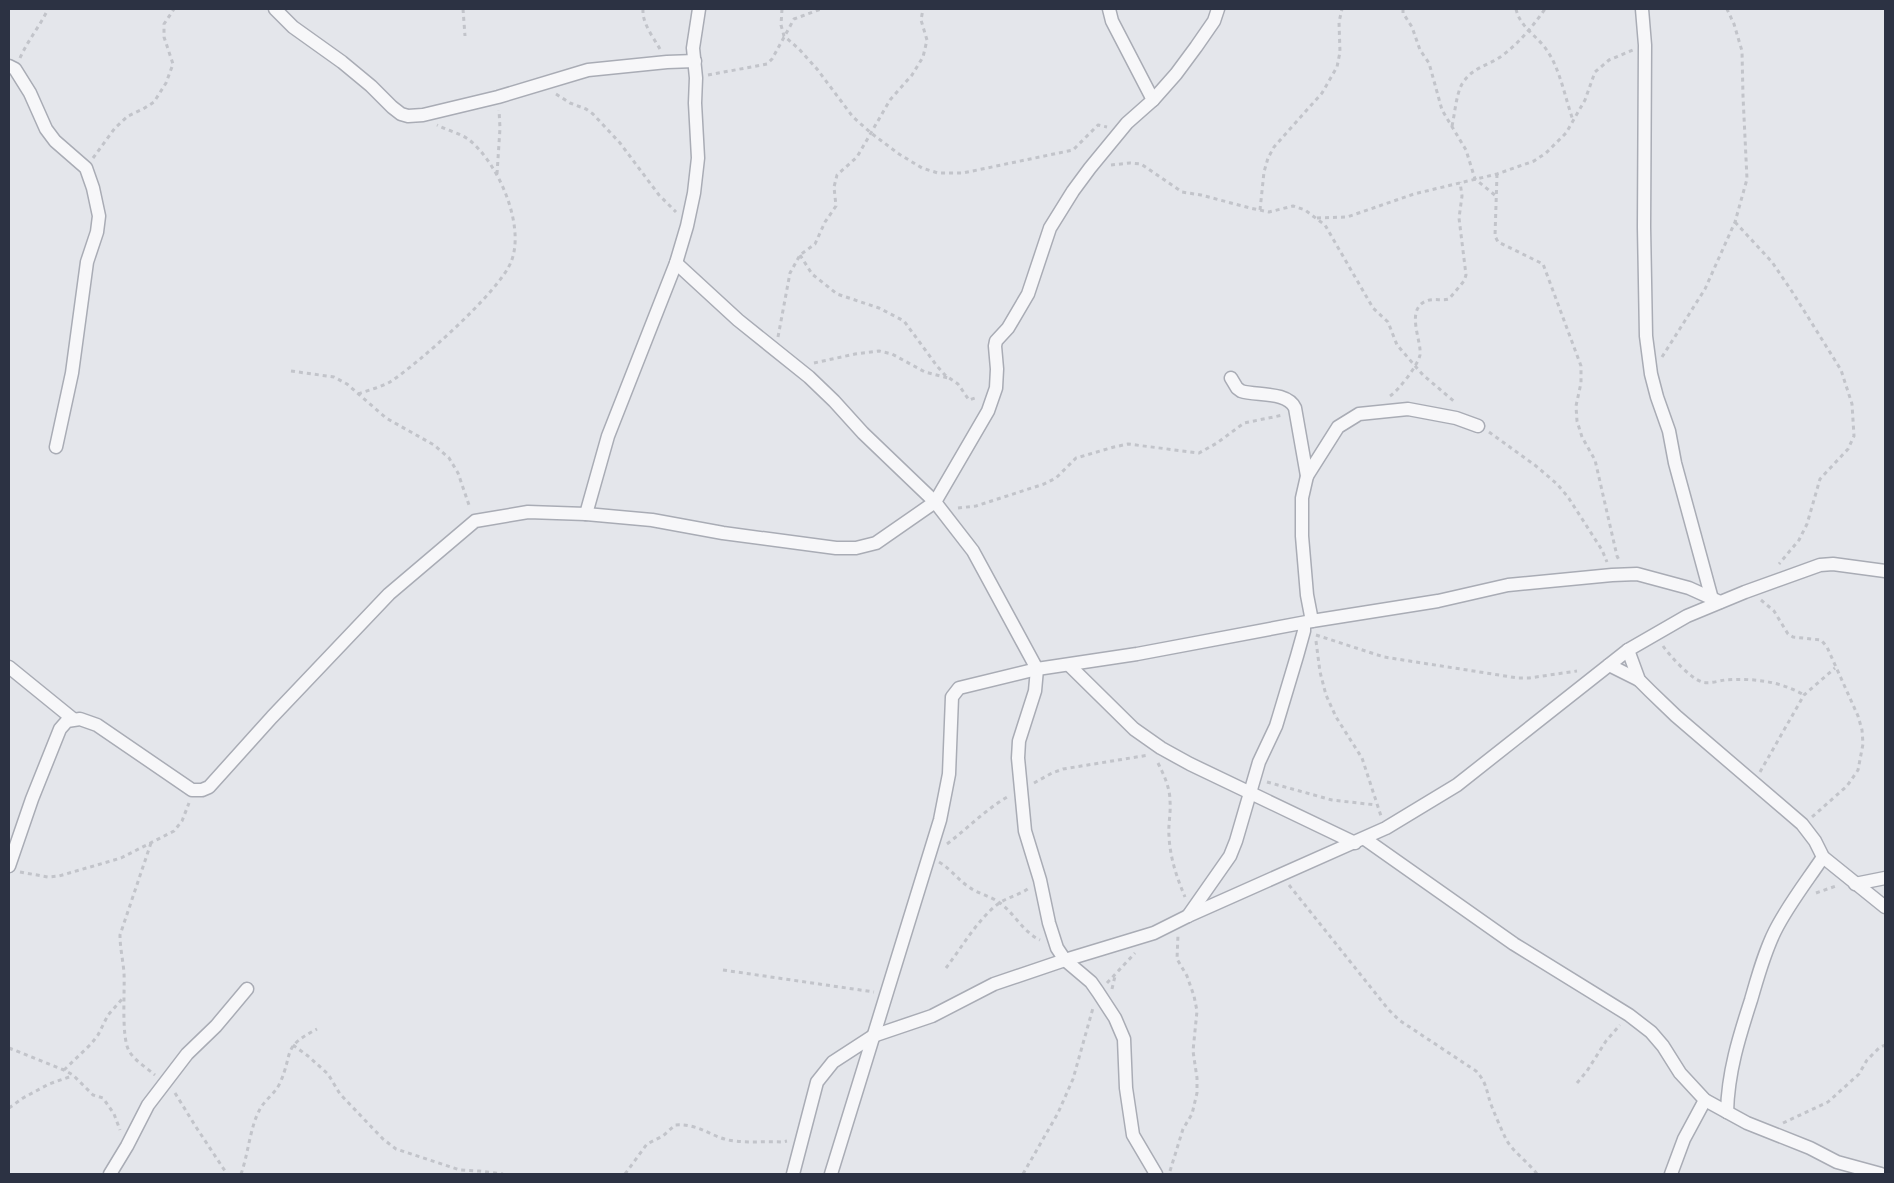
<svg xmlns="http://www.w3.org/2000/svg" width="1894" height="1183" viewBox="0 0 1894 1183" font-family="Helvetica,sans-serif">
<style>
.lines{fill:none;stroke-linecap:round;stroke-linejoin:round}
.minor-casing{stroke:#a9acb5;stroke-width:15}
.path{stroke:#c2c4ca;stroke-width:3;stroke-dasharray:4 4;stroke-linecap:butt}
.minor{stroke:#f7f7f9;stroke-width:12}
</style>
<rect width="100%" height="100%" fill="#e4e6eb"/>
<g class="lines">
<g class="minor-casing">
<g id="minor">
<path d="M275,9L293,27L342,62L371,86L392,107L401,114L408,116L423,115L498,97L588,70L667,62L695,61"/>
<path d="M1109,9L1112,21L1153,100"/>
<path d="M1642,9L1645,45L1644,227L1646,336L1651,374L1657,397L1669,431L1675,463L1712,599"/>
<path d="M9,66L15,69L30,93L46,129L55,141L86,168L93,188L99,216L97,232L87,262L72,373L56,447"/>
<path d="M676,263L738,320L809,377L834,401L863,433L935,502L973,551L1037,669L1035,691L1019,741L1018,758L1025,831L1040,880L1049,923L1057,948L1065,960L1091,982L1098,992L1115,1018L1124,1039L1126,1088L1133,1135L1156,1174"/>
<path d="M1231,378L1237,388L1241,391C1256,396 1287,391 1295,408L1307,476L1302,498V536L1307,595L1312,621"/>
<path d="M1307,476L1338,427L1359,414L1408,409L1456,418L1478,426"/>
<path d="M586,514L608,436L676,263L687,226L694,193L698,158L695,103L696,78L693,48L699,9"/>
<path d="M1628,650L1639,680L1650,691L1676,716L1802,824L1815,841L1823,857L1885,907"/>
<path d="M1069,665L1134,729L1161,748L1190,764L1355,843"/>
<path d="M1609,665L1639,680"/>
<path d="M9,667L73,719"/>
<path d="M1365,839L1514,944L1629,1015L1651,1032L1663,1046L1680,1073L1705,1100L1747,1123L1810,1148L1837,1162L1881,1174"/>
<path d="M9,866L32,799L60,729L67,721L80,719L97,725L192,790H202L209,787L272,717L389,594L475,521L528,512L586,514L652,520L723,533L836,548H856L876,543L935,502L988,411L996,388L997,369L995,346L996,341L1008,328L1028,294L1050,228L1073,191L1090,168L1127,123L1153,100L1176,74L1196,47L1214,21L1218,9"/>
<path d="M1855,884L1885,878"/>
<path d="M1188,916L1230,856L1236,841L1259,762L1276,726L1297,656L1304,631V624"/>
<path d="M1727,1112C1728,1072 1739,1037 1751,1000C1758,976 1764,953 1775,931C1788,905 1807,881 1823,857"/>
<path d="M110,1174L127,1146L148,1105L187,1054L216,1026L247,989"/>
<path d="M793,1174L817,1082L833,1062L873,1036L932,1016L994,984L1065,960L1154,933L1188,916L1386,828L1457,785L1628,650L1687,616L1745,592L1820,565L1833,564L1885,571"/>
<path d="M831,1174L940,820L949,774L952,697L959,688L1037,669L1137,654L1312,621L1438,601L1508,585L1612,575L1637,574L1689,588L1720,602"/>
<path d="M1671,1174L1684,1139L1705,1100"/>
</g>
</g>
<g class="path">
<path d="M463,9L465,36"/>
<path d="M643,9C642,23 653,37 660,49"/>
<path d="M782,9L781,25L784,36L799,49L817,69L853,117L871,133L899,154L922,168L938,173H963L1073,150L1098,125L1107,127"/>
<path d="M1403,9V13L1412,27L1420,50L1429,63L1442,110L1466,150L1475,179L1496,196"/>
<path d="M1516,9C1520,27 1536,35 1546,49C1560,68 1565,98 1573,120"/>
<path d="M20,58C28,40 40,26 48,9"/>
<path d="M708,75L767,64L772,59L794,19L821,9"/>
<path d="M556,94L570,103L586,109L593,114L620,143L659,195L676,212"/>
<path d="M1452,126C1455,113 1456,95 1462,84C1473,66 1489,66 1503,55C1520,42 1533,26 1545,9"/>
<path d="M93,158L115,128L128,116L143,109L154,102L166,83L173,64L164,37V24L174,9"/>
<path d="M1111,165L1130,163L1141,164L1182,192L1201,195L1250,208L1269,212L1293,206L1305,210L1325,225L1373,308L1388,322L1397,345L1423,375L1456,403"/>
<path d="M497,174L500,128L499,110"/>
<path d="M1497,174L1495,236L1498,242L1543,264L1581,366V383L1576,406L1577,421L1582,437L1595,460L1617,556L1620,562"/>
<path d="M1260,210L1264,172L1268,158L1274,147L1322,93L1337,67L1340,52L1339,22L1342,9"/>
<path d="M1317,218L1347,217L1414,194L1497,174L1534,161L1546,153L1566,133L1585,100L1595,72L1609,60L1633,50"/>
<path d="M1735,222L1772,262L1793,293L1841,370L1852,404L1854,436L1848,449L1820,479L1807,524L1799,540L1779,564"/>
<path d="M800,255L812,274L837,294L879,308L904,321L937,366L945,375L958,384L969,400L978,397"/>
<path d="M778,337L790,273L800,255L815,244L825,222L836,206L834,187L837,175L857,157L890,100L912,75L923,57L927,40L921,20L923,9"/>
<path d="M1662,357L1705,289L1735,222L1747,179L1743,96L1742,51L1734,24L1727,9"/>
<path d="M814,363L855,354L879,351L892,354L925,372L948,378"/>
<path d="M291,371L334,377L347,384L386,418L434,445L449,458L458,473L470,508"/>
<path d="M358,394C369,390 381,387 390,382C419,363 499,292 511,262C526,226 498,162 468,139C459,133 447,130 437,125"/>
<path d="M1390,396C1399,390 1418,365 1420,355C1422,341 1405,310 1426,301C1433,298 1442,301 1449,299L1464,281L1466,275L1459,218L1462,196L1460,182"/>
<path d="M1489,432L1536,466L1557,484L1568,497L1602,550L1607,562"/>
<path d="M958,508L976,506L1044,484L1056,478L1076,458L1114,447L1128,444L1199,453L1217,443L1244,423L1283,415"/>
<path d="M1761,600L1774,611L1788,634L1793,637L1821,640L1827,647L1858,716L1862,730L1863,744L1858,770L1847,786L1812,817"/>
<path d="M1316,635L1384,657L1518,678H1529L1577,671"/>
<path d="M1316,641L1320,672L1326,695L1336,717L1362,758L1381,816"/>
<path d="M1663,646C1670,656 1690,678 1702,682C1709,684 1718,681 1725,680C1753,678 1780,681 1804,695"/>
<path d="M1158,763C1164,775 1170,788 1170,801C1171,813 1168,825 1169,836C1170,858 1177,878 1185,897"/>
<path d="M1760,772L1804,695L1835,668"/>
<path d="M1267,782L1332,800L1376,805"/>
<path d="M1034,783L1052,773L1063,769L1149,755"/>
<path d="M151,843L120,935C120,948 123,960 124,973C125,992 121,1036 129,1051C135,1061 147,1068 155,1075"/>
<path d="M947,844C968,828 986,809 1009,796"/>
<path d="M939,862C952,870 958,880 969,887C978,894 991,896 1000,903C1015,914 1023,932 1040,940"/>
<path d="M20,872L48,877L59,876L121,858L174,831L182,821L189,803"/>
<path d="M1289,885L1388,1009L1399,1020L1476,1071C1488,1084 1486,1092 1492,1107C1496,1117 1501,1129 1506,1139C1512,1151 1528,1162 1537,1174"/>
<path d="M1816,893L1836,886"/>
<path d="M946,968C962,947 978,919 998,904C1007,897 1020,895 1029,888"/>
<path d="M723,970L874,992"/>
<path d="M1107,983L1135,953"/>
<path d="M1112,989L1115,976"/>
<path d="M293,1045L308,1056L328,1074L340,1094L383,1139L396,1149L460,1170L479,1171L503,1174"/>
<path d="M9,1048L64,1070L73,1075L93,1095L103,1098L114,1114L120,1130"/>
<path d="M64,1070L91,1044L98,1035L108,1015L123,998"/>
<path d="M1577,1083L1587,1071L1606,1041L1620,1025"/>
<path d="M175,1093L196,1127L227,1174"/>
<path d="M9,1108L23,1098L49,1084L72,1076"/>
<path d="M1783,1123L1828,1102L1859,1074L1867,1060L1879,1048L1885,1045"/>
<path d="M1170,1171L1183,1129L1192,1114L1197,1093V1078L1193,1051L1197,1011L1194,996L1187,976L1177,959L1178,935"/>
<path d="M241,1174C248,1155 250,1128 259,1111C264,1100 275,1094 280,1083C294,1051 281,1048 317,1029"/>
<path d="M625,1174L647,1144L663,1136L675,1125C701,1123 712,1139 735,1141C750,1143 766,1141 782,1142L787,1141"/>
<path d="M1023,1174L1058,1113L1073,1079L1093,1008"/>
</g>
<use href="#minor" class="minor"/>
</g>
<rect width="1894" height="1183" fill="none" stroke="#2c3243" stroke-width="20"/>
</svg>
